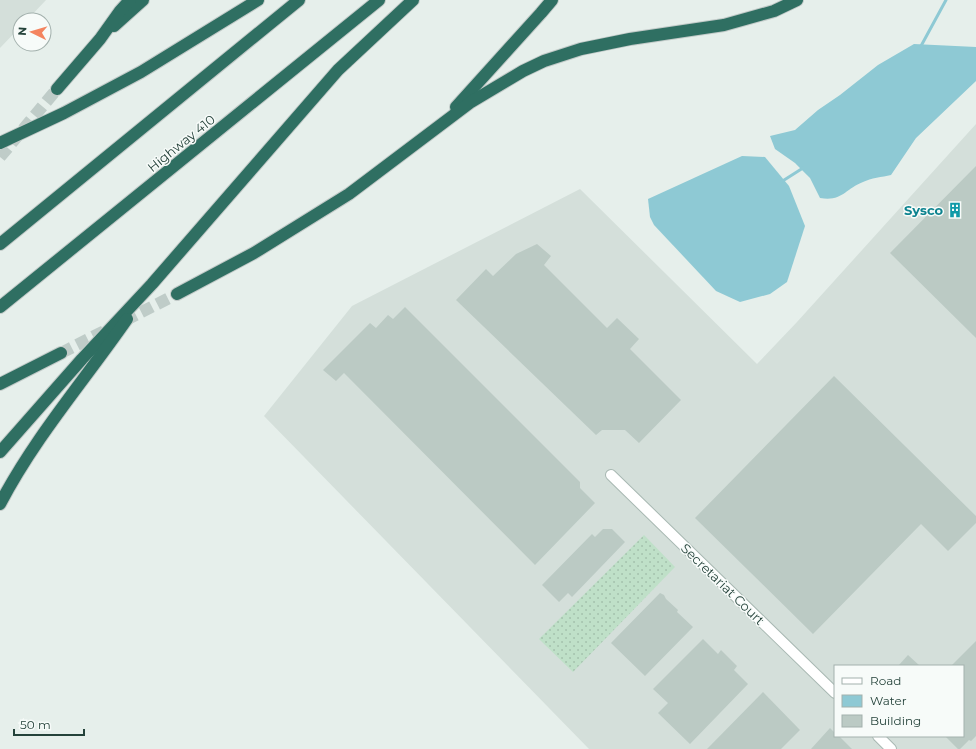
<svg xmlns="http://www.w3.org/2000/svg" width="976" height="749" viewBox="0 0 976 749" font-family="Montserrat,sans-serif">
<style>
.built{fill:#d4dfda;fill-rule:evenodd}
.grass{fill:url(#grass-dots)}
.water{fill:#8ec9d4}
.lines{fill:none;stroke-linecap:round;stroke-linejoin:round}
.stream{stroke:#8ec9d4;stroke-width:3}
.building{fill:#bbcac4}
.highway-tunnel{stroke:#bfccc8;stroke-width:12;stroke-dasharray:12 6;stroke-linecap:butt}
.street-casing{stroke:#a8b8b2;stroke-width:12}
.highway-casing{stroke:#c2cac8;stroke-width:14}
.street{stroke:#fff;stroke-width:10}
.highway{stroke:#2f6f62;stroke-width:12}
.labels{text-anchor:middle;dominant-baseline:central;stroke-width:3;stroke-linejoin:round;paint-order:stroke}
.street-label{font-size:13px;fill:#24423a;stroke:#f7fbf9}
.culture-label{font-size:13px;font-weight:bold;fill:#0d838f;stroke:#f7fbf9;text-anchor:end}
</style>
<defs>
<pattern id="grass-dots" width="8" height="8" patternUnits="userSpaceOnUse"><rect width="8" height="8" fill="#bfe0c8"/><path d="M2 2h.1M6 6h.1" fill="none" stroke="#a4c1ad" stroke-width="1.8" stroke-linecap="round"/></pattern>
</defs>
<rect width="100%" height="100%" fill="#e6efeb"/>
<g class="built">
<path d="M0,0H46L27,20H20V27L0,48Z"/>
<path d="M976,124V749H589L264,416L352,306L580,189L757,364L797,322ZM835,666H963V736H835Z"/>
</g>
<path class="grass" d="M644,535L675,567L573,672L539,639Z"/>
<g class="water">
<path d="M914,44L976,47V81L916,138L891,175C882,177 871,178 863,182C845,189 842,202 820,198L810,178L795,163L775,149L770,136L795,130L818,110L840,95L878,65Z"/>
<path d="M742,156L765,157L789,186L805,226L787,282L770,294L740,302L716,291L654,225L650,217L648,199Z"/>
</g>
<g class="lines">
<g class="stream">
<path d="M921,46L946,0"/>
<path d="M781,182L803,168"/>
</g>
</g>
<g class="building">
<path d="M976,166V338L890,253Z"/>
<path d="M537,244L551,256L544,265L607,328L617,318L639,339L630,349L681,400L639,443L625,430H602L596,435L456,300L486,269L493,276L516,254Z"/>
<path d="M405,307L580,482V488L595,503L535,565L344,373L336,381L323,370L370,323L376,328L388,315L393,319Z"/>
<path d="M834,376L976,516V523L948,551L921,524L813,634L695,518Z"/>
<path d="M603,529H612L625,542L572,597L568,593L559,602L542,585L592,534L595,537Z"/>
<path d="M660,593L664,595L666,599L678,610L677,612L693,627L645,676L611,643Z"/>
<path d="M703,639L718,654L721,650L737,666L734,670L748,684L690,744L658,713L668,703L653,689Z"/>
<path d="M976,641V736L971,741L969,740L960,749H958L945,736H963V666H951Z"/>
<path d="M908,655L920,666H898Z"/>
<path d="M763,692L800,730L781,749H707Z"/>
<path d="M830,728L835,733V736H839L852,749H811Z"/>
</g>
<g class="lines">
<g class="highway-tunnel">
<path d="M0,157L57,89"/>
<path d="M61,353L177,294"/>
</g>
<g class="street-casing">
<g id="street">
<path d="M611,475L835,693"/>
<path d="M878,736L891,749"/>
</g>
</g>
<g class="highway-casing">
<g id="highway">
<path d="M114,26L143,0"/>
<path d="M57,89L100,39L120,11L130,0"/>
<path d="M456,107L541,13L552,0"/>
<path d="M0,143L64,113L141,72L258,0"/>
<path d="M0,244L299,0"/>
<path d="M177,294L254,253L349,194L471,102L523,71L544,61L581,49L630,39L724,25L774,11L797,0"/>
<path d="M0,307L379,0"/>
<path d="M0,384L61,353"/>
<path d="M0,452L82,359L152,284L338,70L413,0"/>
<path d="M0,504C35,437 84,381 127,319"/>
</g>
</g>
<use href="#street" class="street"/>
<use href="#highway" class="highway"/>
</g>
<defs>
<g id="building-bare" transform="scale(1.2)"><path d="M-4-6H4V6H1V3H-1V6H-4ZM-2.5-4.3h1.7v1.8h-1.7ZM.8-4.3h1.7v1.8H.8ZM-2.5-1h1.7V.8h-1.7ZM.8-1h1.7V.8H.8Z" fill="#0f9aa8" stroke="#f7fbf9" stroke-width="2.5" paint-order="stroke"/></g>
</defs>
<g fill-rule="evenodd">
<use href="#building-bare" x="955" y="210"/>
</g>
<g class="labels">
<g class="street-label">
<text transform="translate(181 143) rotate(-39)">Highway 410</text>
<text transform="translate(723 584) rotate(44)">Secretariat Court</text>
</g>
<g class="culture-label">
<text x="943" y="210">Sysco</text>
</g>
</g>
<rect x="834" y="665" width="130" height="72" fill="#f7fbf9" stroke="#a3b1ad"/>
<rect x="842" y="678" width="20" height="6" fill="#ffffff" stroke="#a3b1ad"/>
<text x="870" y="685" font-size="12" fill="#24423a">Road</text>
<rect x="842" y="695" width="20" height="12" fill="#8ec9d4" stroke="#a3b1ad"/>
<text x="870" y="705" font-size="12" fill="#24423a">Water</text>
<rect x="842" y="715" width="20" height="12" fill="#bbcac4" stroke="#a3b1ad"/>
<text x="870" y="725" font-size="12" fill="#24423a">Building</text>
<g transform="translate(32 32) rotate(275)"><circle r="19" fill="#f7fbf9" stroke="#a3b1ad"/>
<path d="M0-3L7 15L0 10L-7 15Z" fill="#f4845f"/>
<text y="-6" font-size="11" font-weight="bold" text-anchor="middle" fill="#24423a">N</text>
</g>
<path d="M14 729v6h70v-6" fill="none" stroke="#24423a" stroke-width="2"/>
<text x="20" y="729" font-size="12" fill="#24423a" stroke="#f7fbf9" stroke-width="3" paint-order="stroke">50 m</text>
</svg>
